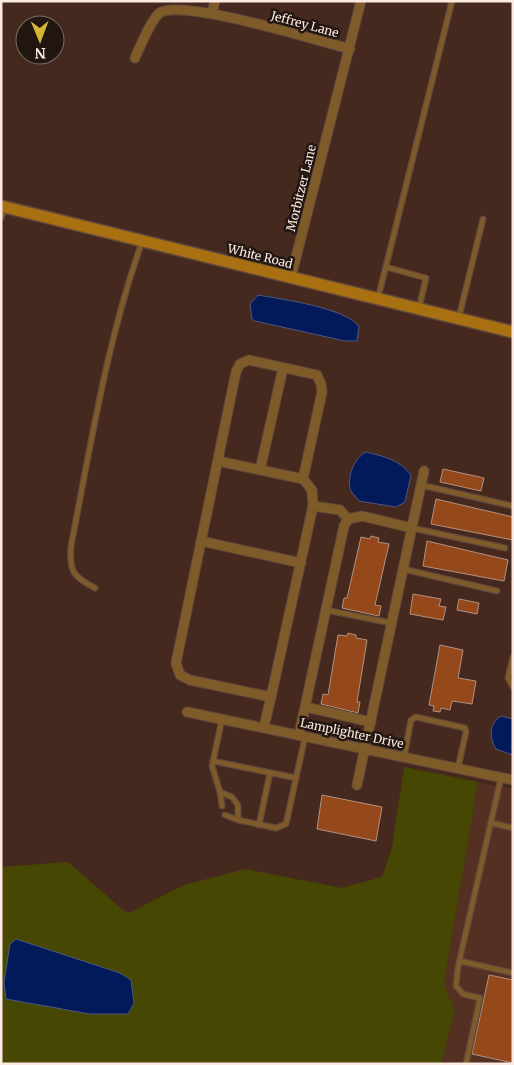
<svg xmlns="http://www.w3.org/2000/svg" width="514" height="1065" viewBox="0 0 514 1065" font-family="Merriweather,serif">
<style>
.built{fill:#533022}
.green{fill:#464702;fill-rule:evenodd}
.water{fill:#021a59;stroke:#4d5882}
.building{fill:#95491b;stroke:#b29181}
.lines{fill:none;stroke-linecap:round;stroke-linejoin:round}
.lane-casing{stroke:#62483d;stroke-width:7}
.street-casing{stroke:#62483d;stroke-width:11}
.secondary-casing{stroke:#62483d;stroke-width:14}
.lane{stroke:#7e5b29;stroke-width:4.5}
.street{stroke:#7e5b29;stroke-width:9}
.secondary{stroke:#a87010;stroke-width:11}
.labels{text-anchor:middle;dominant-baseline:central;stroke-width:5;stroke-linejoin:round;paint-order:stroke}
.street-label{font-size:12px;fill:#fdeae2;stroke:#221611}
</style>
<rect width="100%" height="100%" fill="#45291e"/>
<path class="built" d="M478,782L513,789V1064H441L455,1011L443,984Z"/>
<path class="green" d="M404,767L478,782L444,984L455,1011L441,1064H1V867L68,862L124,911L129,913L184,885L245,869L342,888L382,877L392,848ZM10,944L120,973L131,980L134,1003L9,952Z"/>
<g class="water">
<path d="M258,295C281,299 347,308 359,327L357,341H345L255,321L252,319L250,304Z"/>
<path d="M366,452C383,456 400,460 411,475L405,502L396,507L359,501C357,498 353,494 351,491C346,478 354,458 366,452Z"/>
<path d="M501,716L513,719V755L496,749C489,737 489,724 501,716Z"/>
<path d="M16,939L120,973L131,980L134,1003L128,1014H90L6,999L4,982L10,944Z"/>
</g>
<g class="building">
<path d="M443,469L484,478L481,491L440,482Z"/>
<path d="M436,499L513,517V540L431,524Z"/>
<path d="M371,536L379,538L378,542L389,544L375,605L381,606L379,616L342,608L344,598H347L361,537L370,539Z"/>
<path d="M427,541L508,560L504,581L423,566Z"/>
<path d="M413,594L441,599L439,606L446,607L443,620L410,614Z"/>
<path d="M459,599L479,603L477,614L457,610Z"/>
<path d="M348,633L356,635V638L367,640L357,702H360L358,713L321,704L323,694L328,695L338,635L347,636Z"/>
<path d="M440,645L463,650L458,678L476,681L472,704L452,701L450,710L441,708L440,712L433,711L434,706L429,705Z"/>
<path d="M322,795L382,807L376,841L317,829Z"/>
<path d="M489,975L513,980V1063L472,1054Z"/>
</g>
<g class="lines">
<g class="lane-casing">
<g id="lane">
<path d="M1,218L5,208"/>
<path d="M386,267L426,278L419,308"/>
<path d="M378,298L452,1"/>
<path d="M459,317L483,219"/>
<path d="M421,485L513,506"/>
<path d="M412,528L505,548"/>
<path d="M403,569L497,591"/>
<path d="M95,588C73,577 69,571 71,546C91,444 107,340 142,242"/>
<path d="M326,610L391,623"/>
<path d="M513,657L508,678L513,687"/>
<path d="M222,719L212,766L220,792L232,797L238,805V820L276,828L286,824L305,737"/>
<path d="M404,757L411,720L416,717L465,728L466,732L458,768"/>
<path d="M213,761L296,778"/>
<path d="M220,792L222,806"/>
<path d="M225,815L238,820"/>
<path d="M491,823L513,828"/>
<path d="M259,825L270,773"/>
<path d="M460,961L513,973"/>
<path d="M466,1064L480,998L463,994L456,986L458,967L501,778"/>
</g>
</g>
<g class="street-casing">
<g id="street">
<path d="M212,13L215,1"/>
<path d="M135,58C140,47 152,17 161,12C188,0 315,40 350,49"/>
<path d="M291,277L361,1"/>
<path d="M218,461L303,479"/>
<path d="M260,470L283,368"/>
<path d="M201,541L301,563"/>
<path d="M271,697L313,506"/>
<path d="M306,707L371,722"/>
<path d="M187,712L513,780"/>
<path d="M264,727L271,697L190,680L180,675L176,663L236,372L240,364L249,360L317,375L321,384L322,392L303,479L312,490L313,506L340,510L348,519"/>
<path d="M299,735L344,526L348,519L362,516L412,528"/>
<path d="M357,785L424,471"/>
</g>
</g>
<g class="secondary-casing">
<path id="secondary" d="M1,206L513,332"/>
</g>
<use href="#lane" class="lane"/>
<use href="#street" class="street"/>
<use href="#secondary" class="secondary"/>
</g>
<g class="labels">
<g class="street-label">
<text transform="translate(305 24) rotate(15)">Jeffrey Lane</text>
<text transform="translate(301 188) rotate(-76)">Morbitzer Lane</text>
<text transform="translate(260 256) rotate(14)">White Road</text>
<text transform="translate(352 733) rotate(12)">Lamplighter Drive</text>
</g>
</g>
<rect width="514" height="1065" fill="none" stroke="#fdeae2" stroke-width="5"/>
<g transform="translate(40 40) rotate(179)"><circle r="24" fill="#221611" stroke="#7a6b65"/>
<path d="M0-4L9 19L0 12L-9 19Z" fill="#d4b635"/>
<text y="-8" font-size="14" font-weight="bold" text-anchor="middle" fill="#fdeae2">N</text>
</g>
</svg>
